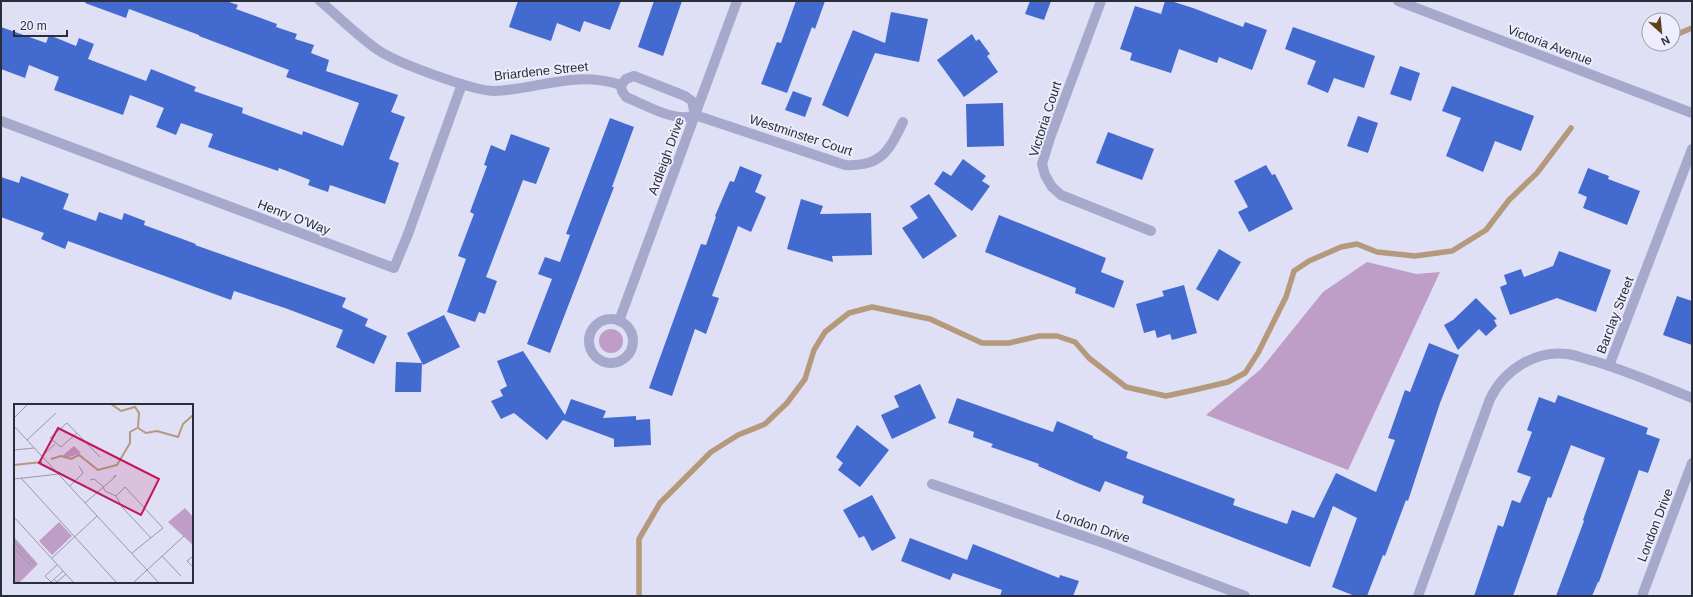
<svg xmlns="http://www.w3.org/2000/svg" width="1693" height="597" viewBox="0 0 1693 597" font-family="Arial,sans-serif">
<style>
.green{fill:#be9dc6}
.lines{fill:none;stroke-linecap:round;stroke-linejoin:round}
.stream{stroke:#b5997c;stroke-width:5.5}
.building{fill:#436bcf}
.minor{stroke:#a7a9cc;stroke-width:10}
.tertiary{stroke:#a7a9cc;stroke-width:10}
.labels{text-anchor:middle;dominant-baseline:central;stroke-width:4;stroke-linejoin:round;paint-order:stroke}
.street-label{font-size:13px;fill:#2a2e3b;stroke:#ededfc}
.inset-river{fill:none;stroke:#b5997c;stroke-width:2}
.inset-road{fill:none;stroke:#9798ab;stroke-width:1}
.view{fill:#c2185b;fill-opacity:0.15;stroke:#c2185b;stroke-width:2}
.inset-edge{fill:none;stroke:#2a2e3b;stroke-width:2}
</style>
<rect width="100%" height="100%" fill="#dfdff5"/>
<g class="green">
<path d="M1367,262L1416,274L1440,272L1348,470L1206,415L1261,369L1323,292Z"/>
<circle cx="611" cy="341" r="12"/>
</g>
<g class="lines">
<g class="stream">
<path d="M1673,36L1692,28"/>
<path d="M639,596V539L660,503L711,452L738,435L765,424L787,403L805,379L814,350L825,332L849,313L872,307L930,319L982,343H1009L1039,336H1057L1075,342L1089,358L1126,387L1166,396L1194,390L1228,382L1245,373L1258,353L1286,297L1294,271L1309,261L1341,247L1357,244L1377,252L1415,256L1452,251L1486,230L1509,200L1537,173L1571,128"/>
</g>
</g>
<g class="building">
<path d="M86,1H226L238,5L236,9L277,24L276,27L297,34L295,39L314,45L311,53L329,60L326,71L398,95L391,112L405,117L389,159L399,163L385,204L330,185L328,192L308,185L310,180L279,168L278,171L208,147L213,134L181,123L176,135L156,127L164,108L130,95L123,115L54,90L59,77L29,65L25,78L1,69V27L46,43L49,35L76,46L79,38L94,44L88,59L146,81L151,69L196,87L194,91L243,108L242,113L302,135L303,131L343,146L359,103L286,77L289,70L199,36V35L129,9L126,18L85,3Z"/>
<path d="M518,1H621L610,30L584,21L580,32L557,23L551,41L509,27Z"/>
<path d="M654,1H682L663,56L638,47Z"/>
<path d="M796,1H825L815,29L812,27L787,93L761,84L777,42L781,43Z"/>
<path d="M1030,1H1051L1044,20L1025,14Z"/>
<path d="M1165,1H1171L1193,8L1243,27L1245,22L1267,30L1252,70L1219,57L1217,63L1179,49L1171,73L1130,60L1132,53L1120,49L1135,6L1161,14Z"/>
<path d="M891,12L928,19L919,62L875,53L848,117L822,105L853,30L885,43Z"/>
<path d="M1293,27L1375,56L1364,88L1334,78L1328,93L1307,84L1316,61L1285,49Z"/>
<path d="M972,34L976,41L979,39L990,54L987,56L998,72L964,97L937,60Z"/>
<path d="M1400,66L1420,73L1411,101L1390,94Z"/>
<path d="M1452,86L1534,116L1521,151L1495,141L1483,172L1446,156L1461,118L1442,111Z"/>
<path d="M793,91L812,98L805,117L785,110Z"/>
<path d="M1003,103L1004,146L967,147L966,104Z"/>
<path d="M1358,116L1378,123L1368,153L1347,146Z"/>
<path d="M610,118L634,127L612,187H614L550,353L527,344L552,279L538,274L545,257L560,262L570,235L566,234Z"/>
<path d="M1108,132L1154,149L1142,180L1096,163Z"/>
<path d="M511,134L550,148L536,184L523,180L486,277L497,281L485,314L479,312L475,322L447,312L466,259L458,256L474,214L470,212L487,166L484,165L491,145L505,151Z"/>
<path d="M963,159L986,176L982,181L990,186L972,211L934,184L943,171L951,176Z"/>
<path d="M1266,165L1272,175L1275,174L1293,209L1249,232L1238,212L1248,207L1234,181Z"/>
<path d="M740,166L762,175L755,192L766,197L751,232L738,226L712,296L719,298L706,334L695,329L672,396L649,388L701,244L706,245L716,217L715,216L730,181L734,182Z"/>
<path d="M1588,168L1609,176L1608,179L1640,191L1627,225L1583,208L1587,197L1578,193Z"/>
<path d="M21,176L69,194L63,209L96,221L99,212L122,220L124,213L145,221L144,225L196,244L195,245L346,298L342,307L368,319L365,326L387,336L374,364L336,347L343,330L285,308L234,291L231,300L68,241L65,249L41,239L44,233L1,217V177L19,183Z"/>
<path d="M929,194L957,236L923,259L902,228L918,218L910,206Z"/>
<path d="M801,199L823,206L820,214L871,213L872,255L832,256L833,262L787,249Z"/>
<path d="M999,215L1106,258L1101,272L1124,281L1114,308L1075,293L1076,288L985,252Z"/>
<path d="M1219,249L1241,262L1218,301L1196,289Z"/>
<path d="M1559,251L1611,270L1596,312L1557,298L1510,315L1500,287L1507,284L1504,275L1521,269L1524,277L1553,266Z"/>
<path d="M1184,285L1197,333L1172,340L1170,334L1157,338L1155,330L1144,333L1136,304L1164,296L1162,291Z"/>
<path d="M1677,296L1692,301V345L1663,335Z"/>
<path d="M1476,298L1497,319L1494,320L1497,326L1486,336L1479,329L1458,350L1444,325L1453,320Z"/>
<path d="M444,315L460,347L423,365L407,333Z"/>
<path d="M1429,343L1459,355L1440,403L1408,501L1406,500L1385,556L1383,555L1367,596H1355L1332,587L1357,518L1333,506L1310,567L1142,503L1144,496L1105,481L1100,492L1080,484L1038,466L1039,464L991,447L993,444L973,437L974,432L948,423L957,398L1053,432L1057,421L1093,436V438L1128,452L1126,458L1235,499L1233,505L1287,524L1292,510L1314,518L1336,473L1376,492L1395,440L1388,438L1405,390L1410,392Z"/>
<path d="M523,351L565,415L571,399L606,411L603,418L636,416V420L650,419L651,445L614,447V439L563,420L547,440L514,413L501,419L491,401L503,396L500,390L507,386L497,361Z"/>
<path d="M396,362L422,363L421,392H395Z"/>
<path d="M920,384L936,418L892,439L881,415L899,407L894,396Z"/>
<path d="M1558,395L1648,428L1646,434L1660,439L1648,473L1639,470L1599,582H1598L1592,596H1556L1584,521L1583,520L1605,458L1571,445L1551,498L1548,497L1513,596H1474L1498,525L1503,527L1512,500L1520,503L1531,477L1517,472L1532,432L1527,430L1539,397L1555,403Z"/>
<path d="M857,425L889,450L860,487L838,470L843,463L836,457Z"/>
<path d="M872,495L896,538L872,551L864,536L859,538L843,510Z"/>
<path d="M910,538L967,560L973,544L1059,578L1060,575L1079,581L1073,596H1000L1002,590L953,573L950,580L901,561Z"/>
</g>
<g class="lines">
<g class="minor">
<path d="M320,1C339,17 358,36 378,50C397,63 473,91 495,91C541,89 573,70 621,85"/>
<path d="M1101,1L1050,138L1042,164L1045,175L1052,187L1061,195L1151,231"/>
<path d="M621,85L626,79L634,76L685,96L692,101L695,115"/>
<path d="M621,85L622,91L626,97C644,104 677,124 695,115"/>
<path d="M695,115L845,165C881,167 889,151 903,122"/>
<path d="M1,121L394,268L408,234L462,84"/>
<circle cx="611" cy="341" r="22"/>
<path d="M619,321L737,1"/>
<path d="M1609,366L1692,149"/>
<path d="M932,484L1112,546L1245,596"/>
<path d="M1418,596L1490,399C1504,370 1535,350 1567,354C1576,355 1585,359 1594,361C1627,371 1660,385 1692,398"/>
<path d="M1642,596L1692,463"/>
</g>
<path class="tertiary" d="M1398,1L1692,113"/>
</g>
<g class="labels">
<g class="street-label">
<text transform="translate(1550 45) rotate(21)">Victoria Avenue</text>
<text transform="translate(541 71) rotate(-6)">Briardene Street</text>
<text transform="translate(1045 119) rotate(-72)">Victoria Court</text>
<text transform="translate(801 135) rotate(18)">Westminster Court</text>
<text transform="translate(666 156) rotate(-70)">Ardleigh Drive</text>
<text transform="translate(294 217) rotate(21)">Henry O'Way</text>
<text transform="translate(1615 315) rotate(-69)">Barclay Street</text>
<text transform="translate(1655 525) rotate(-69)">London Drive</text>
<text transform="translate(1093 526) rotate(19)">London Drive</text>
</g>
</g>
<g transform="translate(14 404)">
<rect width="179" height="179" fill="#dfdff5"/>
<path d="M60,42L67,49L53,54L49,51ZM171,104L179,113V141L154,118ZM45,118L58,132L38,151L25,137ZM0,133L24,160L5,179H0Z" fill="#be9dc6"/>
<path class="inset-river" d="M97,0L107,7L121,3L125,9L124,24M124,24L132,29L143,27L164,33L169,20L179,11M37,55L47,52L57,55L65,51L84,66L103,61L116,39V28L123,24M0,61L28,58"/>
<path class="inset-road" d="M0,14L14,0M0,22L145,179M63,29L47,43L36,34L53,19L86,53M13,36L42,9M0,46L20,44M28,52L41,40M7,74L103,179M0,75L45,70M76,76L80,75L90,83M56,82L69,69L65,62M89,83L91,87L102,92L108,103L137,134M102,92L111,83L149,124L118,149M71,99L101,73L102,71L99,73M0,113L60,179M0,138L21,161M0,144L18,163M148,152L167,172M38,154L83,112M43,161L31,172L37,178L49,167M178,162L173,157L179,152M41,176L43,178L52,170M119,179L170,132"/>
<path class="view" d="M44,24L145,75L127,111L25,59Z"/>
<rect width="179" height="179" class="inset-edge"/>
</g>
<rect width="1693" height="597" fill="none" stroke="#2a2e3b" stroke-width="4"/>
<g transform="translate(1661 32) rotate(153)"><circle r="19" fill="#ededfc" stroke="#9fa1af"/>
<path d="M0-3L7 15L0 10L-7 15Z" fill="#61411b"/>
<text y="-6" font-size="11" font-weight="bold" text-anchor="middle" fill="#2a2e3b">N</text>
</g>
<path d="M14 30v6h53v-6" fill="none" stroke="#2a2e3b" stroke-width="2"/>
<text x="20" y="30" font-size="12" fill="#2a2e3b" stroke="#ededfc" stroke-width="3" paint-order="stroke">20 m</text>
</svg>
